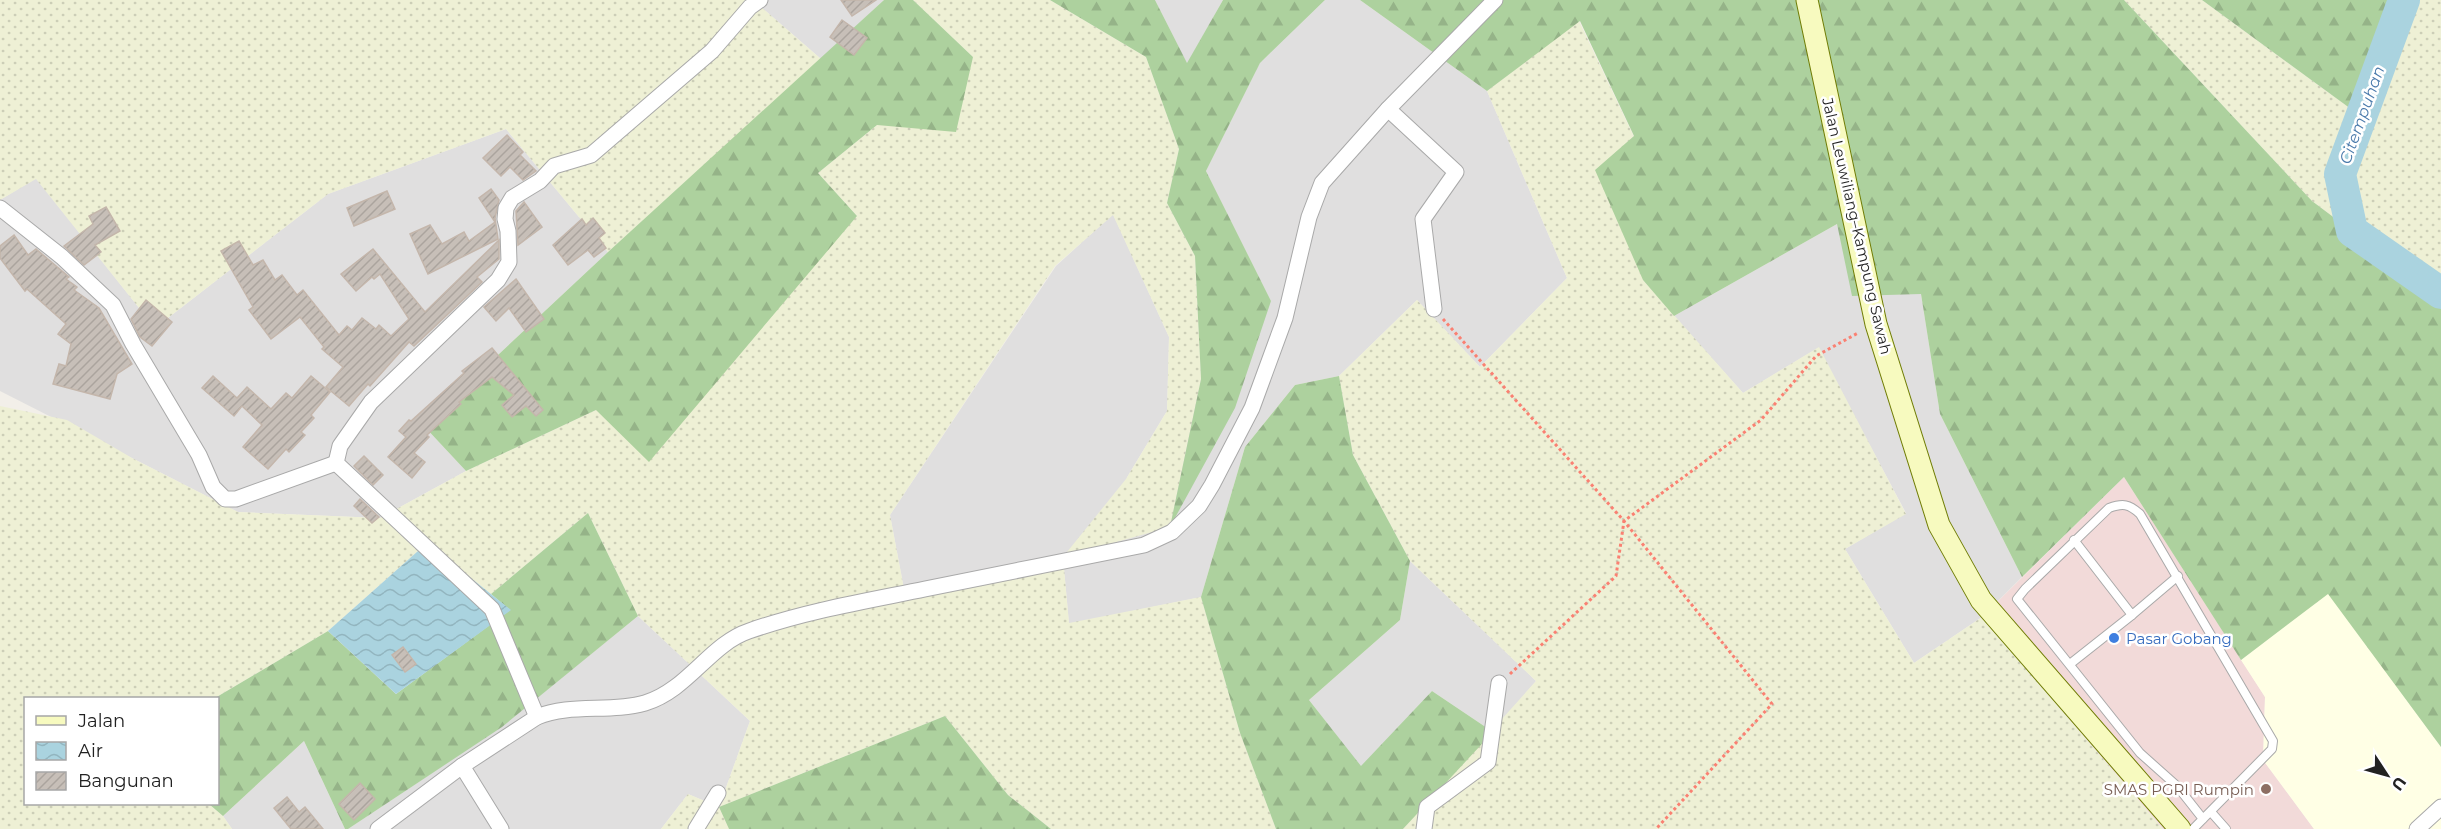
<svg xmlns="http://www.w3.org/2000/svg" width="2441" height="829" viewBox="0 0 2441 829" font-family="Montserrat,sans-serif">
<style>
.residential{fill:#e0dfdf}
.commercial{fill:#f2dad9}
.education{fill:#ffffe5}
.farmland{fill:url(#farmland-dots);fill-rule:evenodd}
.forest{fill:url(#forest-firs)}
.water{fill:url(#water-waves)}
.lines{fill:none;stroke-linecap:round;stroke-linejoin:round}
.river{stroke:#aad3df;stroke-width:32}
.building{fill:url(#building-hatch);stroke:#c4b6ab;stroke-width:1.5}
.lane-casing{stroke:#a9a9a9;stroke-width:10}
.street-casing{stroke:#a9a9a9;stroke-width:17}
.secondary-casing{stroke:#707d05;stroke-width:23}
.path{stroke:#fa8072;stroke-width:3;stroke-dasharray:3 3;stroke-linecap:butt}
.lane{stroke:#fff;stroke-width:8}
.street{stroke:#fff;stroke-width:15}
.secondary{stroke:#f7fabf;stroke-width:21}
.shop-dot{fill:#3f7fe0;stroke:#fff;stroke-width:2}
.education-dot{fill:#8d6e63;stroke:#fff;stroke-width:2}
.labels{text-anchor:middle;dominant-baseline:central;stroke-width:5;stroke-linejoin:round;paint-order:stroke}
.street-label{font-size:15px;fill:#222;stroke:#fff}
.shop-label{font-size:15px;fill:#366cbe;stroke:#fff;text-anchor:start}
.education-label{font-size:15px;fill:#785e54;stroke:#fff;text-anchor:end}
.water-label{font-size:16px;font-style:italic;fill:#4a7aab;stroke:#fff}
</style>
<defs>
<pattern id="farmland-dots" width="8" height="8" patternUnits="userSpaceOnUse" patternTransform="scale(1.5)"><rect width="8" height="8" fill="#eef0d5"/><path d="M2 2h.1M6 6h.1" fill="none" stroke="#ccceb7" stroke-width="1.8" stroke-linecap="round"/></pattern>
<pattern id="forest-firs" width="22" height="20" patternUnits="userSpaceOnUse" patternTransform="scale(1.5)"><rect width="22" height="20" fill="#add19e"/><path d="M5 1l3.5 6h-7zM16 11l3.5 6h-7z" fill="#95b388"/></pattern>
<pattern id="water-waves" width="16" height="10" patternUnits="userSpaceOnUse" patternTransform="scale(1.5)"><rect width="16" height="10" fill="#aad3df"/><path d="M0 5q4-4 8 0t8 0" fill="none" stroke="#92b5bf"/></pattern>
<pattern id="building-hatch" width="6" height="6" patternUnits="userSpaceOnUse" patternTransform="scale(1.5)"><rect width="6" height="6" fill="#c7bfb8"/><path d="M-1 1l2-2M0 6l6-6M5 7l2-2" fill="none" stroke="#aba49e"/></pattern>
</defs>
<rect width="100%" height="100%" fill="#f2efe9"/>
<g class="residential">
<path d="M753,0H884L821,59Z"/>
<path d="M1155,0H1223L1187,64Z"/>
<path d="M1325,0H1360L1487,91L1567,278L1480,367L1417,300L1339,376L1295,385L1245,447L1201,597L1069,624L1063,558L904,589L890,515L1056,266L1113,214L1169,337L1167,411L1126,479L1271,301L1206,171L1260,63Z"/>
<path d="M506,129L608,252L423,425L466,471L380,518L238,512L0,391V200L36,178L155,328L328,194Z"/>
<path d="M1837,224L1921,294L1940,414L2022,577L1982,617L1914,663L1845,549L1906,513L1818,348L1743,393L1674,316Z"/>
<path d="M1410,561L1536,681L1493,732L1432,691L1361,767L1309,700L1400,620Z"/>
<path d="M638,616L750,721L719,807L688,794L661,829H348L501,727Z"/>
<path d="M304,741L345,829H232L223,816Z"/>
</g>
<path class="commercial" d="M2124,477L2265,697L2263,760L2314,829H2163L1982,617Z"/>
<path class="education" d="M2328,593L2441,747V829H2314L2263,760L2265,697L2241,660Z"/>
<g class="farmland">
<path d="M0,0H753L821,59L608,252L506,129L328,194L155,328L36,179L0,200Z"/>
<path d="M913,0H1050L1146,57L1179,149L1167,203L1195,256L1201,379L1170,527L1063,557L1069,623L1201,597L1240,733L1276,829H1051L1008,795L945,716L719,807L729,829H661L688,794L719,807L750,721L638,616L588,513L491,594L427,543L328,631L215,698H26V804H209L223,816L232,829H0V406L67,420L132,458L238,512L380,518L466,471L596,410L857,216L818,173L877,125L973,57ZM1113,215L1169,337L1167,411L1126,479L1063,557L904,589L890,515L1055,266Z"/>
<path d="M2124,0H2202L2351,109L2397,0H2441V298L2312,201Z"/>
<path d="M1579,21L1634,137L1643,280L1743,393L1819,347L1906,514L1845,549L1914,663L1982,617L2163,829H1403L1536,681L1410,561L1353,455L1339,376L1417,300L1480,367L1567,278L1487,91Z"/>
</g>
<g class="forest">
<path d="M884,0H913L973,57L956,132L877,125L818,173L857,216L649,462L596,410L466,471L423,425L608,252Z"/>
<path d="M1050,0H1155L1187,63L1223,0H1325L1260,63L1206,171L1271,301L1235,408L1170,527L1201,379L1195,256L1167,203L1179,149L1146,57Z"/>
<path d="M1360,0H2124L2312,201L2441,298V747L2328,594L2241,660L2124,477L2022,577L1940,414L1921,294L1852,296L1837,224L1674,316L1643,280L1595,170L1634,136L1580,21L1487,91Z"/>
<path d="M2202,0H2397L2351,109Z"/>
<path d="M1339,376L1353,455L1410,561L1400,620L1309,700L1361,766L1432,691L1493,732L1403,829H1276L1240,733L1201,597L1245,447L1295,385Z"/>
<path d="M588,513L638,616L502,727L348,829H345L304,741L223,816L209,804H218V698H215L328,631L396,694L510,610L491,594Z"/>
<path d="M945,716L1008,795L1051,829H729L719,807Z"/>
</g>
<path class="water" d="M427,543L511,610L396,694L328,631Z"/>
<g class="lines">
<path class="river" d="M2404,0L2340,174L2352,231L2441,293"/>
</g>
<g class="building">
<path d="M841,0H876L852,16Z"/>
<path d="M842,20L867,38L854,55L830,37Z"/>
<path d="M507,135L523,152L520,155L536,171L523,180L510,167L501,176L483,158Z"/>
<path d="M491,189L499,200L495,218L498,239L428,274L410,234L430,225L442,244L464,232L469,241L495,222L479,198Z"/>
<path d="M387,191L395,209L354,226L347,208Z"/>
<path d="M524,202L542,227L518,245L516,211Z"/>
<path d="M106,207L120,231L95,245L101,252L84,265L64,246L93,224L89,216Z"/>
<path d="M593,218L605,233L599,238L606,248L594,257L588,250L568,265L553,245L582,219L586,225Z"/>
<path d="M14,235L28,255L36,249L69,277L66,279L77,287L74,290L99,308L132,364L117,374L110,399L53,384L59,364L66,366L71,344L58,334L66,324L27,289L25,291L0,258V246Z"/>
<path d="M499,240V259L477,277L482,282L414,346L409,342L370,386L368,384L349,406L326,387L343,367L322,349L324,347L300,317L271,339L249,310L253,307L221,251L239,241L253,265L263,260L275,280L282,275L297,295L303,290L339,335L347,326L352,330L362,318L376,329L379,325L391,336L409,319L380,274L374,279L372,277L356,291L341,274L373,249L425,312Z"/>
<path d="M516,279L544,319L526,332L509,308L496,321L484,307Z"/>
<path d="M146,300L172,322L152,346L140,337L131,319Z"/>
<path d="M492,348L543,410L536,416L526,406L512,417L502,405L514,395L492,377L459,402L461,404L427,435L429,437L414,453L425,462L412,478L388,457L406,437L399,431L409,420L411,421L464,373L462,371Z"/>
<path d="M213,376L237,398L247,387L271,409L286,393L292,398L311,376L330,392L311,415L314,418L301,432L305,435L289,452L286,449L268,469L243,447L262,425L242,406L234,416L202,388Z"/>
<path d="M364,456L383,475L373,485L354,466Z"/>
<path d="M360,499L379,517L372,523L354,506Z"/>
<path d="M403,647L416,664L405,672L392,655Z"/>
<path d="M360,783L375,799L354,820L339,804Z"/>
<path d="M287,797L299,812L305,807L323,829H291L274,808Z"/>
</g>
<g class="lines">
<g class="lane-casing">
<g id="lane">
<path d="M2074,540L2132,615L2178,576"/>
<path d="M2070,664L2132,615"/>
<path d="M2211,812L2226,829"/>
<path d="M2193,829L2272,749L2273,741L2140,514C2129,504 2123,503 2109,508L2025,589L2017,599L2140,753L2177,786L2203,819"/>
</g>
</g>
<g class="street-casing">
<g id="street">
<path d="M1388,109L1456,172L1423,219L1434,309"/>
<path d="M0,208L62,257L113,305L133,344L199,455L213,487L225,499H236L336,463"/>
<path d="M537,717L492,609L336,463L340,446L371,402L498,280L509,262L508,231L505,219L506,208L512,198L540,181L554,166L591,155L712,51L750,7L760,0"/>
<path d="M462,766L501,829"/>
<path d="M378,829L462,766L537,717C570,703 610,713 645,703C688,690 710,644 749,631C806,611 866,601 925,589C998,574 1071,560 1144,545L1172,532L1199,506L1212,485L1252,408L1285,318L1309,217L1322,183L1388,109L1495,0"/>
<path d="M696,829L718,793"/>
<path d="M1424,829L1427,807L1488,762L1499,683"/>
<path d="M2417,829L2441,807"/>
</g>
</g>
<g class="secondary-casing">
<path id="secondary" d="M1807,0L1876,324L1939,525L1981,600L2180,829"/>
</g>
<g class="path">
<path d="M1443,319L1624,521L1772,704L1656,829"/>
<path d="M1510,674L1616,576L1624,521L1761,420L1816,356L1858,333"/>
</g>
<use href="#lane" class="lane"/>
<use href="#street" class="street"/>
<use href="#secondary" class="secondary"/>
</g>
<circle class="shop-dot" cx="2114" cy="638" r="6"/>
<circle class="education-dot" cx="2266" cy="789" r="6"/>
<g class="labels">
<g class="street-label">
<text transform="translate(1857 226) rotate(77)">Jalan Leuwiliang–Kampung Sawah</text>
</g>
<g class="shop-label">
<text x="2126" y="638">Pasar Gobang</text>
</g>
<g class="education-label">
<text x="2254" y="789">SMAS PGRI Rumpin</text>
</g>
<g class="water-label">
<text transform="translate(2362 115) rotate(-70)">Citempuhan</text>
</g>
</g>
<rect x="24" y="697" width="195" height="108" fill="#ffffff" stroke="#a7a7a7" stroke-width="1.5"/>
<rect x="36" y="716" width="30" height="9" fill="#f7fabf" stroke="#a7a7a7" stroke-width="1.5"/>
<text x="78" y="727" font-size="18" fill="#222222">Jalan</text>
<rect x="36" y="742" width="30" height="18" fill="url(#water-waves)" stroke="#a7a7a7" stroke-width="1.5"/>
<text x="78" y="757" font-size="18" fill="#222222">Air</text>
<rect x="36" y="772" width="30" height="18" fill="url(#building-hatch)" stroke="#a7a7a7" stroke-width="1.5"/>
<text x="78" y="787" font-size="18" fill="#222222">Bangunan</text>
<g transform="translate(2387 775) rotate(126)" stroke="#ffffff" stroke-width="4.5" paint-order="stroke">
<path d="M0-4.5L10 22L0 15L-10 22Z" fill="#222222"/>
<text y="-9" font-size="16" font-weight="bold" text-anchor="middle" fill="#222222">U</text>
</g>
</svg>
